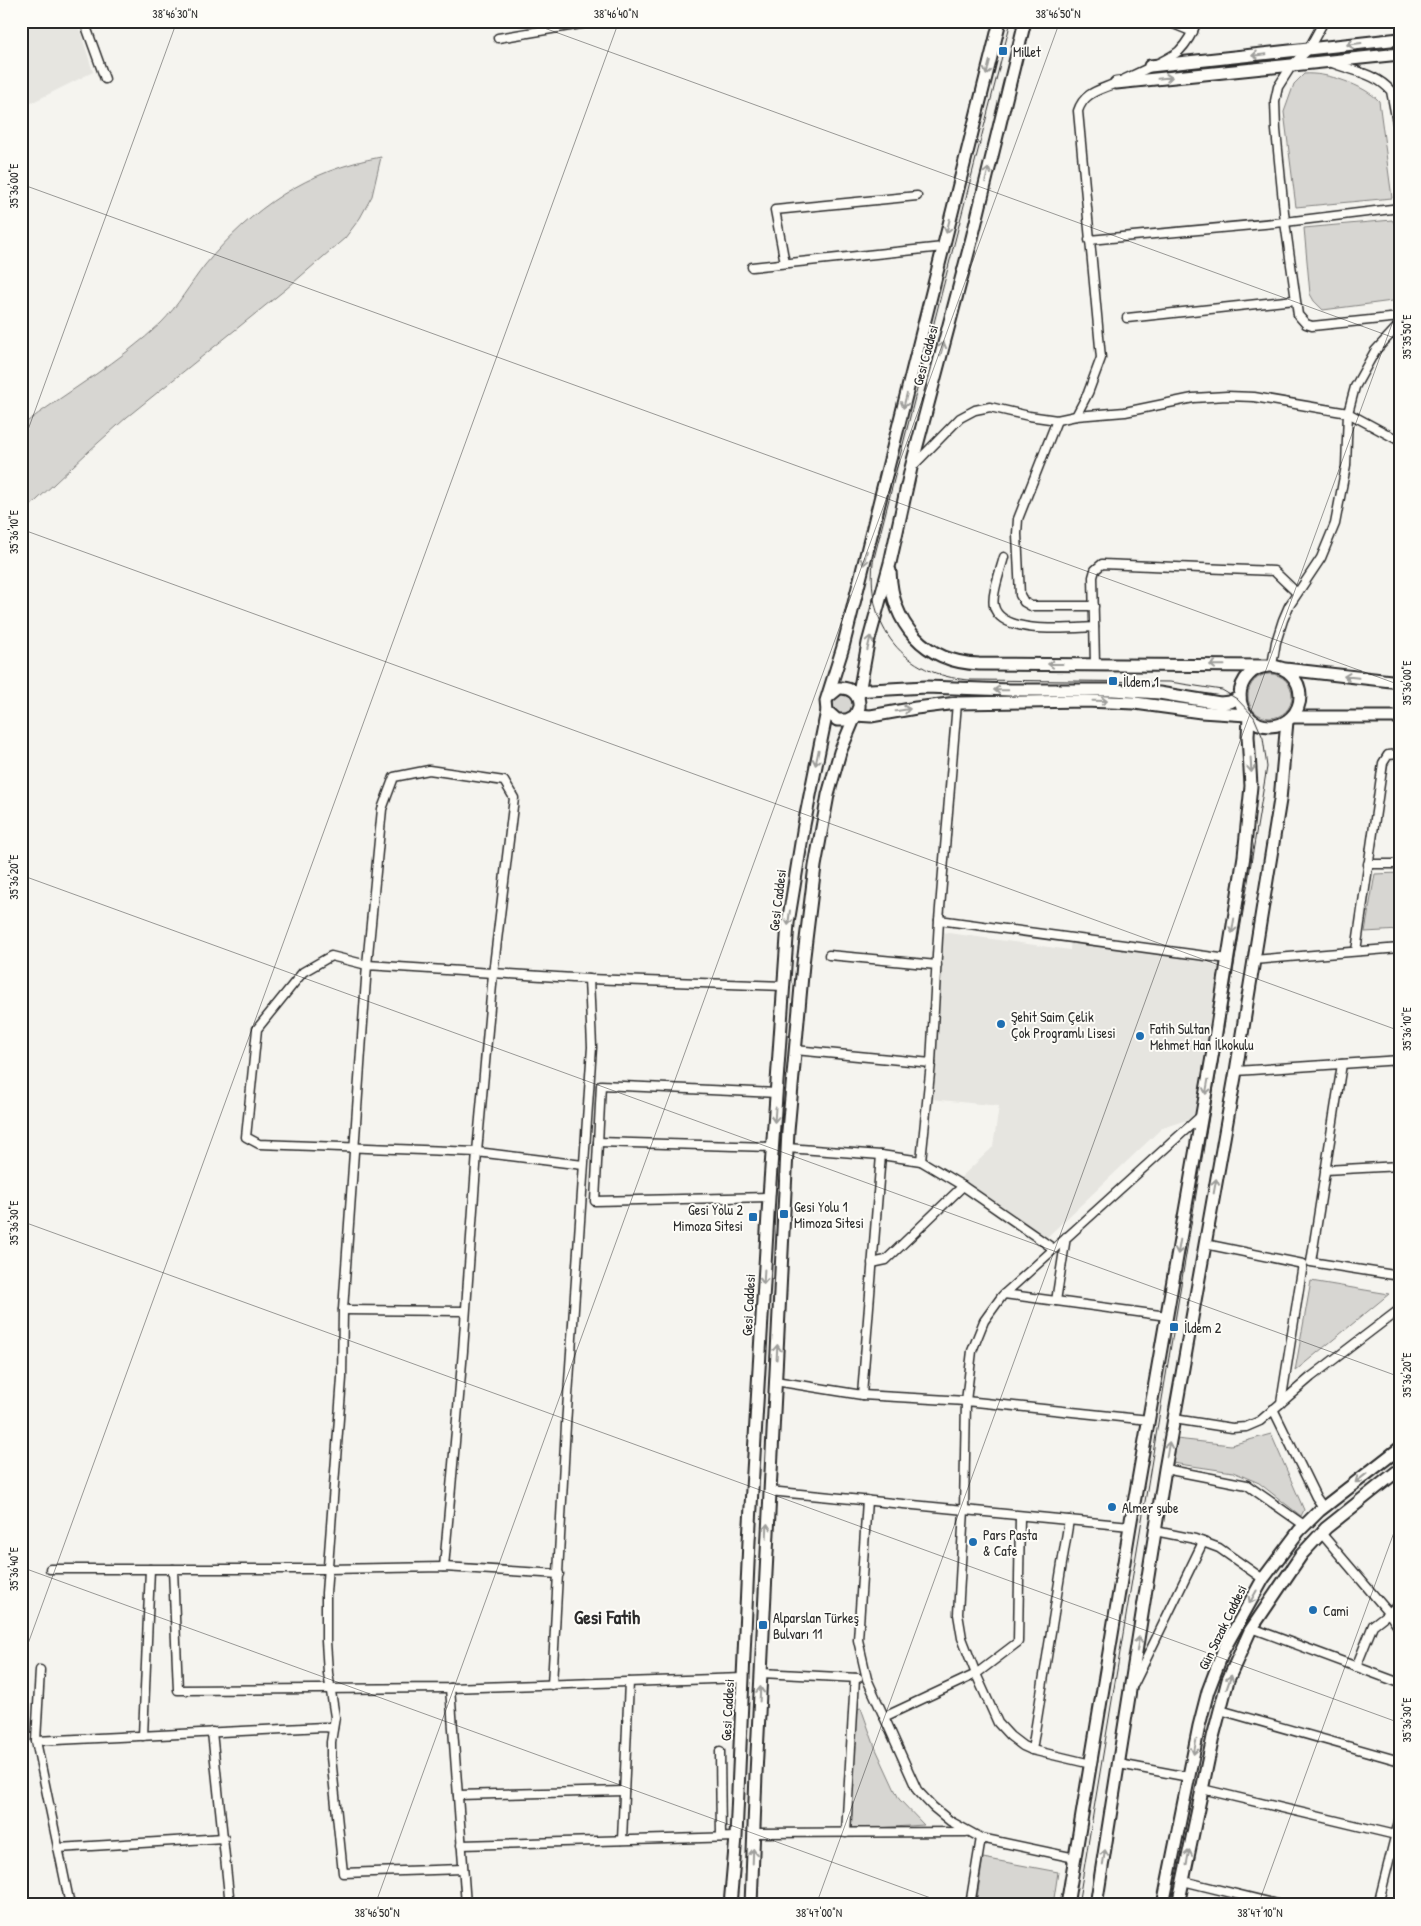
<svg xmlns="http://www.w3.org/2000/svg" width="1421" height="1926" viewBox="0 0 1421 1926" font-family="'Patrick Hand',sans-serif">
<style>
.built{fill:#e6e5e0}
.green{fill:#d7d6d2;stroke:#81807e}
.lines{fill:none;stroke-linecap:round;stroke-linejoin:round}
.street-casing{stroke:#2b2b2b;stroke-width:11}
.secondary-casing{stroke:#2b2b2b;stroke-width:15}
.street{stroke:#fdfcf7;stroke-width:8}
.secondary{stroke:#fdfcf7;stroke-width:11}
.tram{stroke:#2b2b2b;stroke-width:1}
.oneway{stroke:#9e9e9b}
.ticks{fill:none;stroke:#2b2b2b;stroke-width:1;stroke-opacity:0.45}
.poi-dot{fill:#1f6fb2;stroke:#fdfcf7;stroke-width:2}
.labels{text-anchor:middle;dominant-baseline:central;stroke-width:4;stroke-linejoin:round;paint-order:stroke}
.poi-label{font-size:14px;fill:#2b2b2b;stroke:#fdfcf7;text-anchor:start}
.street-label{font-size:14px;fill:#2b2b2b;stroke:#fdfcf7}
.district-label{font-size:19px;font-weight:bold;fill:#2b2b2b;stroke:#fdfcf7}
.neatline{fill:none;stroke:#2b2b2b;stroke-width:2}
.ticks-label{font-size:12px;text-anchor:middle;fill:#2b2b2b}
</style>
<rect width="100%" height="100%" fill="#f5f4ef"/>
<filter id="ink" filterUnits="userSpaceOnUse"><feTurbulence type="fractalNoise" baseFrequency=".02" numOctaves="2"/><feDisplacementMap in="SourceGraphic" scale="10" xChannelSelector="R" yChannelSelector="G"/><feConvolveMatrix kernelMatrix="1 2 1 2 8 2 1 2 1" color-interpolation-filters="sRGB"/></filter>
<g filter="url(#ink)">
<g class="built">
<path d="M21,21H77L93,72L21,108Z"/>
<path d="M942,932L1070,950L1071,936L1228,959L1202,1115L1162,1128L1043,1241L958,1180L993,1147L999,1106L931,1099Z"/>
</g>
<g class="green">
<path d="M1304,74C1326,72 1364,85 1379,101L1392,198L1296,207L1284,112L1294,84Z"/>
<path d="M381,157L372,196L360,218L345,238L286,289L127,417L89,451L21,515V426C67,392 121,361 161,323C178,306 190,284 205,265C252,208 307,170 381,157Z"/>
<path d="M1392,220L1400,231V300L1323,310L1314,301L1310,294L1304,228Z"/>
<circle cx="1270" cy="696" r="22"/>
<circle cx="843" cy="704" r="10"/>
<path d="M1400,873V930L1365,932L1375,874Z"/>
<path d="M1311,1281L1389,1294L1295,1371Z"/>
<path d="M1271,1434L1304,1510L1301,1516L1259,1483L1233,1472L1172,1463L1176,1439L1231,1445Z"/>
<path d="M861,1708L875,1747L899,1799L924,1825L846,1830L856,1709Z"/>
<path d="M983,1858L1058,1872L1053,1905H976Z"/>
</g>
<g class="lines">
<g class="street-casing">
<g id="street">
<path d="M84,21L105,79"/>
<path d="M1166,21L1193,32"/>
<path d="M1324,21L1308,50L1292,65L1278,87L1275,101L1276,130L1285,222L1298,315L1306,324L1312,326L1400,317"/>
<path d="M498,38L599,21"/>
<path d="M1330,62C1351,71 1376,73 1391,91L1400,138"/>
<path d="M1089,240L1285,222L1400,208"/>
<path d="M785,263L775,210L917,196"/>
<path d="M752,267L943,247"/>
<path d="M1127,318L1295,300"/>
<path d="M1076,416L1088,393L1101,358L1078,111C1084,92 1100,90 1116,83C1131,76 1168,60 1179,51C1187,43 1193,32 1197,21"/>
<path d="M1057,420L1018,519L1017,534L1020,595L1024,602L1031,606H1094"/>
<path d="M912,467L960,418L975,410L990,407L1029,416L1057,420L1076,416L1125,412L1193,398L1227,396L1254,397L1348,413L1400,441"/>
<path d="M1004,557C1001,569 991,595 994,606C1001,636 1072,628 1094,627"/>
<path d="M1095,664L1093,577L1095,570L1102,564L1274,571L1297,593"/>
<path d="M1272,665L1276,642L1283,620L1289,606L1321,558L1335,524L1346,466L1348,413L1355,387L1375,351L1400,324"/>
<path d="M1368,864H1400"/>
<path d="M939,920L1228,959"/>
<path d="M1356,951L1383,763L1388,755L1400,754"/>
<path d="M829,955L937,965"/>
<path d="M1253,960L1400,948"/>
<path d="M795,1050L931,1063"/>
<path d="M1342,1064L1311,1262L1400,1276"/>
<path d="M1236,1071L1400,1060"/>
<path d="M598,1142L772,1147"/>
<path d="M787,1148L881,1155L921,1161L931,1063L939,920L957,703"/>
<path d="M921,1161L963,1186L1054,1249"/>
<path d="M1325,1170L1400,1166"/>
<path d="M769,1197L595,1201L601,1085L777,1093"/>
<path d="M1205,1244L1303,1264L1281,1403"/>
<path d="M872,1263L886,1260L963,1186"/>
<path d="M1004,1294L1167,1316"/>
<path d="M1056,1301L1066,1237"/>
<path d="M343,1310L465,1311"/>
<path d="M775,1381L862,1395L966,1401L1149,1420"/>
<path d="M862,1395L881,1155"/>
<path d="M1273,1409L1316,1497L1323,1507"/>
<path d="M1174,1419L1232,1428L1246,1427L1260,1421L1311,1377L1400,1309"/>
<path d="M1165,1469L1247,1485L1304,1525"/>
<path d="M769,1491L1130,1526"/>
<path d="M867,1500L858,1640L867,1679L917,1790L933,1807L950,1821L981,1838L1075,1858"/>
<path d="M1155,1531L1195,1539L1219,1548L1263,1579"/>
<path d="M1321,1533L1389,1613L1400,1630"/>
<path d="M444,1567L463,1351L477,1152L493,974L514,798L504,781L429,770L394,777L382,809L367,965L331,956L303,972L257,1029L246,1137L259,1144L477,1152L583,1165"/>
<path d="M50,1569H327L444,1567L559,1574"/>
<path d="M173,1569L178,1690L450,1688L743,1678"/>
<path d="M1252,1628L1400,1683"/>
<path d="M1356,1667L1373,1625L1400,1604"/>
<path d="M40,1670L36,1741L70,1905"/>
<path d="M761,1673L858,1678"/>
<path d="M1134,1684L1203,1542"/>
<path d="M552,1685L566,1425L592,1047L589,979"/>
<path d="M450,1688L466,1905"/>
<path d="M1220,1710L1400,1761"/>
<path d="M884,1717L976,1674L1018,1642L1020,1516"/>
<path d="M212,1732L230,1905"/>
<path d="M143,1736L150,1569"/>
<path d="M36,1741L324,1727L333,1728"/>
<path d="M1032,1750L1069,1520"/>
<path d="M720,1751L721,1837"/>
<path d="M1091,1764L1032,1750L1023,1746L1010,1736L998,1723L976,1674L962,1638L958,1614L964,1510L966,1401L972,1351L984,1321L1002,1296L1202,1115"/>
<path d="M1119,1764L1189,1777"/>
<path d="M1202,1789L1400,1836"/>
<path d="M458,1795L624,1791"/>
<path d="M753,1833L966,1832"/>
<path d="M846,1833L855,1678"/>
<path d="M622,1840L629,1682"/>
<path d="M461,1845L736,1837"/>
<path d="M58,1848L224,1838"/>
<path d="M463,1869L343,1873L331,1757V1742L335,1717L328,1673L326,1641V1593L342,1378L343,1310L367,965L589,979L784,986"/>
<path d="M1183,1881L1281,1905"/>
<path d="M970,1905L981,1838"/>
<path d="M1378,1905L1400,1817"/>
</g>
</g>
<g class="secondary-casing">
<g id="secondary">
<path d="M1150,66L1400,39"/>
<path d="M1116,83L1400,54"/>
<path d="M890,571C892,624 924,662 979,664L1266,666"/>
<circle cx="1270" cy="696" r="30"/>
<path d="M1285,669L1400,682"/>
<path d="M852,691L926,687L1010,690H1113L1159,693L1220,703L1230,702L1240,697"/>
<path d="M858,698L868,643L890,563L911,468L972,238L1025,21"/>
<path d="M855,715L871,716L916,708L957,703L1085,701L1135,703L1201,712L1247,715"/>
<path d="M855,716L847,720H837L827,711L826,701L843,647L1000,21"/>
<path d="M1292,717H1400"/>
<path d="M730,1905L736,1837L749,1541L769,1197L788,923L804,825L827,711"/>
<path d="M751,1905L756,1774L788,1131L803,964L815,866L828,795L840,752L859,707C860,695 851,687 839,688L828,697"/>
<path d="M1067,1905L1130,1526L1213,1051L1244,856L1251,786L1248,736L1249,717"/>
<path d="M1096,1905L1165,1469L1236,1071L1280,800L1287,721"/>
<path d="M1163,1905L1199,1726L1208,1691L1224,1649L1263,1579L1299,1531L1319,1511L1400,1448"/>
<path d="M1178,1905L1213,1737L1228,1680L1250,1631L1302,1554L1326,1528L1400,1469"/>
</g>
</g>
<use href="#street" class="street"/>
<use href="#secondary" class="secondary"/>
<path class="tram" d="M1011,21L873,562C866,628 904,675 969,680L1170,682L1222,690L1237,699L1254,717L1263,738L1267,767L1078,1905"/>
</g>
<defs><path id="oneway-shaft" d="M-6 0H5M1.5-3L5.5 0L1.5 3" fill="none" stroke-width="1.6" stroke-linecap="round" stroke-linejoin="round" transform="scale(1.25)"/></defs>
<g class="oneway">
<use href="#oneway-shaft" transform="translate(1354 44) rotate(173)"/>
<use href="#oneway-shaft" transform="translate(1259 55) rotate(174)"/>
<use href="#oneway-shaft" transform="translate(988 68) rotate(104)"/>
<use href="#oneway-shaft" transform="translate(1165 78) rotate(-6)"/>
<use href="#oneway-shaft" transform="translate(987 175) rotate(-76)"/>
<use href="#oneway-shaft" transform="translate(948 226) rotate(104)"/>
<use href="#oneway-shaft" transform="translate(942 349) rotate(-76)"/>
<use href="#oneway-shaft" transform="translate(905 401) rotate(104)"/>
<use href="#oneway-shaft" transform="translate(865 558) rotate(104)"/>
<use href="#oneway-shaft" transform="translate(869 643) rotate(-77)"/>
<use href="#oneway-shaft" transform="translate(1055 664) rotate(180)"/>
<use href="#oneway-shaft" transform="translate(1217 665) rotate(-179)"/>
<use href="#oneway-shaft" transform="translate(1351 677) rotate(-174)"/>
<use href="#oneway-shaft" transform="translate(1001 690) rotate(-179)"/>
<use href="#oneway-shaft" transform="translate(1100 701) rotate(1)"/>
<use href="#oneway-shaft" transform="translate(903 710) rotate(-9)"/>
<use href="#oneway-shaft" transform="translate(817 758) rotate(102)"/>
<use href="#oneway-shaft" transform="translate(1251 765) rotate(87)"/>
<use href="#oneway-shaft" transform="translate(789 918) rotate(97)"/>
<use href="#oneway-shaft" transform="translate(1233 926) rotate(99)"/>
<use href="#oneway-shaft" transform="translate(1207 1087) rotate(100)"/>
<use href="#oneway-shaft" transform="translate(775 1115) rotate(94)"/>
<use href="#oneway-shaft" transform="translate(1215 1186) rotate(-80)"/>
<use href="#oneway-shaft" transform="translate(1179 1247) rotate(100)"/>
<use href="#oneway-shaft" transform="translate(764 1277) rotate(93)"/>
<use href="#oneway-shaft" transform="translate(777 1352) rotate(-87)"/>
<use href="#oneway-shaft" transform="translate(1168 1449) rotate(-80)"/>
<use href="#oneway-shaft" transform="translate(1361 1478) rotate(142)"/>
<use href="#oneway-shaft" transform="translate(767 1531) rotate(-87)"/>
<use href="#oneway-shaft" transform="translate(1253 1597) rotate(119)"/>
<use href="#oneway-shaft" transform="translate(1138 1644) rotate(-81)"/>
<use href="#oneway-shaft" transform="translate(1229 1682) rotate(-71)"/>
<use href="#oneway-shaft" transform="translate(760 1694) rotate(-87)"/>
<use href="#oneway-shaft" transform="translate(1195 1747) rotate(101)"/>
<use href="#oneway-shaft" transform="translate(753 1856) rotate(-88)"/>
<use href="#oneway-shaft" transform="translate(1104 1857) rotate(-81)"/>
<use href="#oneway-shaft" transform="translate(1188 1857) rotate(-79)"/>
</g>
</g>
<path class="ticks" d="M525,21L1400,340M21,184L1400,685M21,449L177,21M21,529L1400,1031M21,875L1400,1377M21,1221L1400,1723M21,1567L950,1905M21,1663L619,21M375,1905L1060,21M816,1905L1400,302M1258,1905L1400,1516"/>
<g class="poi-dot">
<rect x="998" y="46" width="10" height="10" rx="2.5"/>
<rect x="1108" y="676" width="10" height="10" rx="2.5"/>
<circle cx="1001" cy="1024" r="5"/>
<circle cx="1140" cy="1036" r="5"/>
<rect x="779" y="1209" width="10" height="10" rx="2.5"/>
<rect x="748" y="1212" width="10" height="10" rx="2.5"/>
<rect x="1169" y="1322" width="10" height="10" rx="2.5"/>
<circle cx="1112" cy="1507" r="5"/>
<circle cx="973" cy="1542" r="5"/>
<circle cx="1313" cy="1610" r="5"/>
<rect x="758" y="1620" width="10" height="10" rx="2.5"/>
</g>
<g class="labels">
<g class="poi-label">
<text x="1013" y="51">Millet</text>
<text x="1123" y="681">İldem 1</text>
<text x="1011" y="1016">Şehit Saim Çelik<tspan x="1011" dy="16">Çok Programlı Lisesi</tspan></text>
<text x="1150" y="1028">Fatih Sultan<tspan x="1150" dy="16">Mehmet Han İlkokulu</tspan></text>
<text x="794" y="1206">Gesi Yolu 1<tspan x="794" dy="16">Mimoza Sitesi</tspan></text>
<text x="743" y="1209" text-anchor="end">Gesi Yolu 2<tspan x="743" dy="16">Mimoza Sitesi</tspan></text>
<text x="1184" y="1327">İldem 2</text>
<text x="1122" y="1507">Almer şube</text>
<text x="983" y="1534">Pars Pasta<tspan x="983" dy="16">&amp; Cafe</tspan></text>
<text x="1323" y="1610">Cami</text>
<text x="773" y="1617">Alparslan Türkeş<tspan x="773" dy="16">Bulvarı 11</tspan></text>
</g>
<g class="street-label">
<text transform="translate(925 355) rotate(-75)">Gesi Caddesi</text>
<text transform="translate(777 900) rotate(-83)">Gesi Caddesi</text>
<text transform="translate(748 1305) rotate(-87)">Gesi Caddesi</text>
<text transform="translate(1222 1627) rotate(-64)">Gün Sazak Caddesi</text>
<text transform="translate(727 1710) rotate(-87)">Gesi Caddesi</text>
</g>
<g class="district-label">
<text x="607" y="1617">Gesi Fatih</text>
</g>
</g>
<rect width="1421" height="1926" fill="none" stroke="#fdfcf7" stroke-width="55"/>
<rect x="28" y="28" width="1366" height="1870" class="neatline"/>
<g class="ticks-label">
<text x="175" y="18">38°46'30"N</text>
<text x="616" y="18">38°46'40"N</text>
<text x="1058" y="18">38°46'50"N</text>
<text transform="translate(14 186) rotate(-90)" y="4">35°36'00"E</text>
<text transform="translate(1407 337) rotate(-90)" y="4">35°35'50"E</text>
<text transform="translate(14 532) rotate(-90)" y="4">35°36'10"E</text>
<text transform="translate(1407 683) rotate(-90)" y="4">35°36'00"E</text>
<text transform="translate(14 877) rotate(-90)" y="4">35°36'20"E</text>
<text transform="translate(1407 1029) rotate(-90)" y="4">35°36'10"E</text>
<text transform="translate(14 1223) rotate(-90)" y="4">35°36'30"E</text>
<text transform="translate(1407 1375) rotate(-90)" y="4">35°36'20"E</text>
<text transform="translate(14 1569) rotate(-90)" y="4">35°36'40"E</text>
<text transform="translate(1407 1720) rotate(-90)" y="4">35°36'30"E</text>
<text x="377" y="1917">38°46'50"N</text>
<text x="819" y="1917">38°47'00"N</text>
<text x="1260" y="1917">38°47'10"N</text>
</g>
</svg>
